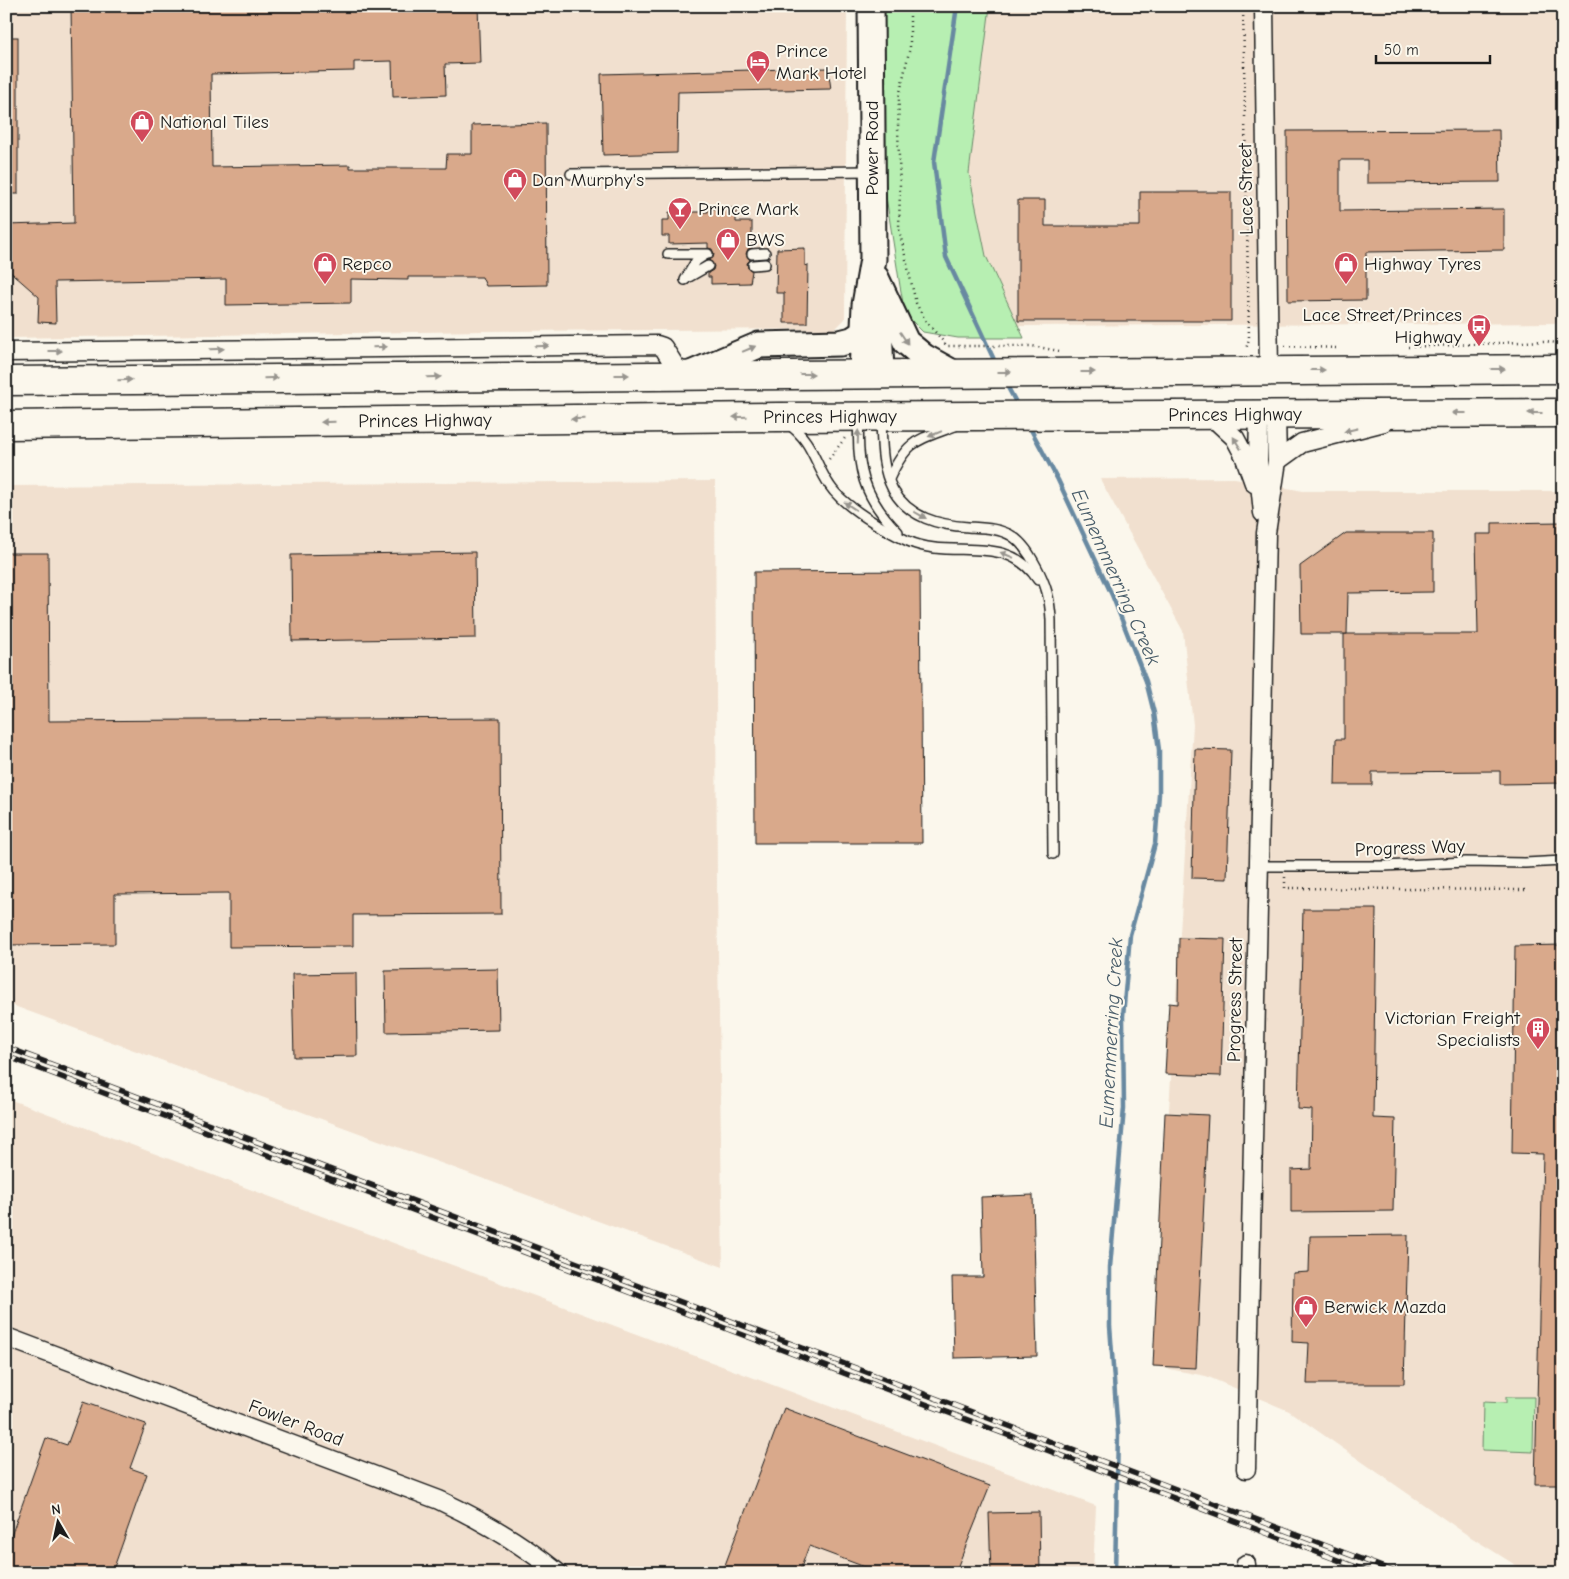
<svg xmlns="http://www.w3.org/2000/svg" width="1569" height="1579" viewBox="0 0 1569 1579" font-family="'Comic Neue',sans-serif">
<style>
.built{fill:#f1e0cf}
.green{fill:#b7efb2;stroke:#6a8667}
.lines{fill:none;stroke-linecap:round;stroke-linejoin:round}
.stream{stroke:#6889a1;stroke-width:4.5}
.building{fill:#d9a98b;stroke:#1c1c1c}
.lane-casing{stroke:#1c1c1c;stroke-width:12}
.street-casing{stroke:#1c1c1c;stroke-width:21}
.secondary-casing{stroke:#1c1c1c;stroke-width:29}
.highway-casing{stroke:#1c1c1c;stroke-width:31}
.path{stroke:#1c1c1c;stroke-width:2.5;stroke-dasharray:1 4;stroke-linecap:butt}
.lane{stroke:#fbf7ec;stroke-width:9}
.street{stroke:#fbf7ec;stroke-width:18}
.secondary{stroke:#fbf7ec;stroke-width:25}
.highway{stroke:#fbf7ec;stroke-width:28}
.rail-casing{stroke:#1c1c1c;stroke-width:5.5}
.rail{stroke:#fbf7ec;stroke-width:4;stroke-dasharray:11;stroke-linecap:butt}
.oneway{fill:#97948e}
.labels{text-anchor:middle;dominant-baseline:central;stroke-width:4;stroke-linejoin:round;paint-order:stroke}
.poi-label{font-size:19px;fill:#1c1c1c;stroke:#fbf7ec;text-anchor:start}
.street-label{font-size:19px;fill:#1c1c1c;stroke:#fbf7ec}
.water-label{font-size:20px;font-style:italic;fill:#485c69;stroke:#fbf7ec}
</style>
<rect width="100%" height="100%" fill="#fbf7ec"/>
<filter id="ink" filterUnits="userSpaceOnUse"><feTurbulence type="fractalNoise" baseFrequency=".02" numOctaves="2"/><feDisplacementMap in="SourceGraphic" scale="10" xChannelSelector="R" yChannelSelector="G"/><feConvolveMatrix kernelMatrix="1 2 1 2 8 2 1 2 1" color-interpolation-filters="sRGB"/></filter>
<g filter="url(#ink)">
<g class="built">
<path d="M6,6H847L845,319L835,329L486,331L6,338Z"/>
<path d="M990,6H1563V323L1018,326L986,256L969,173Z"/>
<path d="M1235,478L1303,491H1563V1573H1529L1525,1571L1466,1534L1289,1411L1206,1376L1153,1366L1193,725L1183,631L1100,479Z"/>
<path d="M715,481L717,888L723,1267L6,1003V486Z"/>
<path d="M6,1098L1096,1506L1093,1573H6Z"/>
</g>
<g class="green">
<path d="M871,6H990L969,173L986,256L1024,338H958L923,332L910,319L903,303L900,286L872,107Z"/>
<path d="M1506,1397H1534L1533,1452L1482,1450L1483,1402L1506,1403Z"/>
</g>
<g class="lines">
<g class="stream">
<path d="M957,6L934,162L946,257L996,364"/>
<path d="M1005,382L1018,406"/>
<path d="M1029,426L1058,480L1112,595L1146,681L1154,713L1159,750V794L1155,844L1130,935L1123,1016L1124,1108L1110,1267V1326L1118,1434L1115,1573"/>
</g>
</g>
<g class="building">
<path d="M71,6H478L480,63L445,64L446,95L393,97L392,61L354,62V71L211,74L212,167L350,165V168H446L447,154H472V125L546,123L547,285L486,286L482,277H408V280L351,279V303L226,305V279L55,282L56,323L38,322L39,297L6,268V225L74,223Z"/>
<rect x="6" y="37" width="12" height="157"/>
<path d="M828,68L831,89L678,92L677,153L603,155L601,74Z"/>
<path d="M1499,130L1500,182L1367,183V160H1340V211L1504,209V250L1366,252V300L1288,301L1287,131Z"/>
<path d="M1140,192H1231V321H1018V200H1045V226H1140Z"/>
<path d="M736,208V222H752V248L748,249L746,254L750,260L747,263L748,268L752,271L750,283L711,284V277H708V273L713,270L714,266L709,260L713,258L714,254L712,249L708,248V243L669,244V236H662V220H669V212H708V209Z"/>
<path d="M805,248V266L808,265L807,323H784V293H776L777,249Z"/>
<path d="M1563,522V783L1500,784V771L1372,772V785H1335L1336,739H1344V634H1478L1476,534H1492V523Z"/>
<path d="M1346,533H1433V592L1348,593L1347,634H1301L1300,566Z"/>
<path d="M475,552L476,638L292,641L291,555Z"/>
<path d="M6,553H48L49,721L500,718L501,914L353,915V946L229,947V893L115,894V944L6,945Z"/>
<path d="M920,571L922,843H755L754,572Z"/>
<path d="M1195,749L1231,750L1227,879L1192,878Z"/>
<path d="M1303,909H1376L1373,1118L1395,1119L1393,1211L1291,1212V1170L1311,1169L1312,1110L1298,1109Z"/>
<path d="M1179,938L1225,939L1221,1076L1165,1074L1169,1003L1178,1004Z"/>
<path d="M1563,945V1485H1535L1543,1154L1512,1153L1515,946Z"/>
<path d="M498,969L499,1030L386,1032L385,971Z"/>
<path d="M356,973L357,1056L294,1057L292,974Z"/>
<path d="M1165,1113L1208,1115L1196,1368L1153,1366Z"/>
<path d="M1033,1195L1037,1356L954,1358L952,1277H983L981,1197Z"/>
<path d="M1408,1235L1404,1384H1307L1309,1343L1292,1342L1293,1273L1309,1272L1310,1236Z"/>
<path d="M83,1402L146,1424L130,1468L147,1474L112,1573H6V1550L46,1438L67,1445Z"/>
<path d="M784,1408L990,1486L955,1573H881L809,1546L799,1573H722Z"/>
<path d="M1039,1512L1040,1573H991L989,1513Z"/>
</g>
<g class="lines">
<g class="lane-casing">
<g id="lane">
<path d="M571,174L871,171"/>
<path d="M668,254H708"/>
<path d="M752,254L765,253"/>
<path d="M753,265L765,264"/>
<path d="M687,278L708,266"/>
<path d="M685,280L696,261L705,255"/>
<path d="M859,419C856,467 863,497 898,532"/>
<path d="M881,419C882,443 881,467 893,490C909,518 939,525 968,527C983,528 999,528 1012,536C1023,543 1030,555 1036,566C1046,584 1050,599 1051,620L1053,854"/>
<path d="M788,424C813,441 814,463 830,486C843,506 886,531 908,541C952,561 1006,531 1038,580"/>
<path d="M889,479C908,439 916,441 955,426"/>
<path d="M1259,866H1384L1466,862L1525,863L1563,861"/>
</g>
</g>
<g class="street-casing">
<g id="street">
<path d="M1264,6L1269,371"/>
<path d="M6,352L657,345L663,347L675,366L685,375"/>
<path d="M1209,414L1235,438L1244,455L1254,483"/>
<path d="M1259,414L1258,464L1263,513"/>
<path d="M1277,461L1302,443L1384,422"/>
<path d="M6,1337L439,1500C482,1520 521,1543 558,1573"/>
<path d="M1246,1469L1266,533L1277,461L1276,414"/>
<path d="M1246,1573V1564"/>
</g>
</g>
<g class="secondary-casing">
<g id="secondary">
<path d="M876,278L906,342L924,357L953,373"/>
<path d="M878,297L881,374"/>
<path d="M862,373L865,305L873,259L871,6"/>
<path d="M688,375L759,345L840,343L852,340L863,333"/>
</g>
</g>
<g class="highway-casing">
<g id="highway">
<path d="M6,381L1563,369"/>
<path id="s1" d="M6,425L778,417L1563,413"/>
</g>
</g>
<g class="path">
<path d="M910,6V47L899,97L898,129L900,187L899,229L916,303L925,320L947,346H1032L1059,351"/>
<path d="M1243,6L1249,339L1246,349"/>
<path d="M1285,346L1337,348"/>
<path d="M1408,347L1544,341L1563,344"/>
<path d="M829,459L845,438"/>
<path d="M1285,877V888L1525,890"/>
</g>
<use href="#lane" class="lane"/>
<use href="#street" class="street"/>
<use href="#secondary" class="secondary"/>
<use href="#highway" class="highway"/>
<g class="rail-casing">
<g id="rail">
<path d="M6,1047L1398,1573"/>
<path d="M6,1056L1372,1573"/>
</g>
</g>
<use href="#rail" class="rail"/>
</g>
<defs><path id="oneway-solid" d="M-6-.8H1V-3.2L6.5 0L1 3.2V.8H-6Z" transform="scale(1.25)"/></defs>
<g class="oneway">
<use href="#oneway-solid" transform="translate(904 338) rotate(57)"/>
<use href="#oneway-solid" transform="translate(542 346) rotate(-1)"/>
<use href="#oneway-solid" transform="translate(380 347) rotate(-1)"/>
<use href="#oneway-solid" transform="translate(217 349) rotate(-1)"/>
<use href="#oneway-solid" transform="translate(749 349) rotate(-23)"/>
<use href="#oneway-solid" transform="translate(55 351)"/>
<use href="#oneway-solid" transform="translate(1498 369)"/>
<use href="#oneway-solid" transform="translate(1318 370)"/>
<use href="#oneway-solid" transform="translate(1004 372)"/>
<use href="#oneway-solid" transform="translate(1088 372)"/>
<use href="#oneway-solid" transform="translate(807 374)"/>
<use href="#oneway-solid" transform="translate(622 375)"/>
<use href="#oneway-solid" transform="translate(434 377) rotate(-1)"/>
<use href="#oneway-solid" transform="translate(271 378) rotate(-1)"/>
<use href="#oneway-solid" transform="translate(125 380) rotate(-1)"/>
<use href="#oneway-solid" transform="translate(1459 413) rotate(180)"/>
<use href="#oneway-solid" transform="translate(1535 413) rotate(180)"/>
<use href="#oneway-solid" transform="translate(740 417) rotate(179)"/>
<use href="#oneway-solid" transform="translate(578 419) rotate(179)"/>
<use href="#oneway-solid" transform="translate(328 422) rotate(179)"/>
<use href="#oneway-solid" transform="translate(1351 430) rotate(166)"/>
<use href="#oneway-solid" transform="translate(935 434) rotate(158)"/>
<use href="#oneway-solid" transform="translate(858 437) rotate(-88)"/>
<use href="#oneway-solid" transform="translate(1237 443) rotate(-122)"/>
<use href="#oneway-solid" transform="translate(850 506) rotate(-146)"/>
<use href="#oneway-solid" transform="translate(920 515) rotate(30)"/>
<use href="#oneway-solid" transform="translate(1007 555) rotate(-158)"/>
</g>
</g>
<defs>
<g id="hotel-pin" transform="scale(1.25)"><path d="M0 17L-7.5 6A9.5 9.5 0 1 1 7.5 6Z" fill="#d1495b" stroke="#fbf7ec"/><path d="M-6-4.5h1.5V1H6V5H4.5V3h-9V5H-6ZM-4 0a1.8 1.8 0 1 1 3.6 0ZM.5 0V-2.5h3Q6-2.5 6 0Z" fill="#fff"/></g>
<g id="shop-pin" transform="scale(1.25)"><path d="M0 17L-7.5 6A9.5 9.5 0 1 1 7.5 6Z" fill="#d1495b" stroke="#fbf7ec"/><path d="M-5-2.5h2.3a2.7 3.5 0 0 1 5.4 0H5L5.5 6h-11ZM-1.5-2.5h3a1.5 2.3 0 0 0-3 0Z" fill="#fff"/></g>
<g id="bar-pin" transform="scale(1.25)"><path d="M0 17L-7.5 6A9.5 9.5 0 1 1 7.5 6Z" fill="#d1495b" stroke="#fbf7ec"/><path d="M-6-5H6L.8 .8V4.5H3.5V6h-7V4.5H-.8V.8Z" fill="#fff"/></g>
<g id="bus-pin" transform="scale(1.25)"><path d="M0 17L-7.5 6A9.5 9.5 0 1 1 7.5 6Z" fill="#d1495b" stroke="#fbf7ec"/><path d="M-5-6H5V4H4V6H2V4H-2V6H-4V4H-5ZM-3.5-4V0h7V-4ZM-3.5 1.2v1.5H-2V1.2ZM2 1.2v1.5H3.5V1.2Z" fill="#fff"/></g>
<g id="building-pin" transform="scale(1.25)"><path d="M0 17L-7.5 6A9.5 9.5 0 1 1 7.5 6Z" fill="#d1495b" stroke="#fbf7ec"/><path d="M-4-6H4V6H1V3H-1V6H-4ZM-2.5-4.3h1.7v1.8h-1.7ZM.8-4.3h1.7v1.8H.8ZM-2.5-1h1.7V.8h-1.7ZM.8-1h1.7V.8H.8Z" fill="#fff"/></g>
</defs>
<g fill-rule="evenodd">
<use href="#hotel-pin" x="758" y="62"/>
<use href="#shop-pin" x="142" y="122"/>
<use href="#shop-pin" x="515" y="180"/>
<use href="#bar-pin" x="680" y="209"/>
<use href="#shop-pin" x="728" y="240"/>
<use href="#shop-pin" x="325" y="264"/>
<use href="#shop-pin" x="1346" y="264"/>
<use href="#bus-pin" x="1479" y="326"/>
<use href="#building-pin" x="1538" y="1029"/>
<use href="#shop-pin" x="1306" y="1307"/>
</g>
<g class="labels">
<g class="poi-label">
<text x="776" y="51">Prince<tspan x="776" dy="22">Mark Hotel</tspan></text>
<text x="160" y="122">National Tiles</text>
<text x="532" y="180">Dan Murphy's</text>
<text x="698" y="209">Prince Mark</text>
<text x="746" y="240">BWS</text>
<text x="342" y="264">Repco</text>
<text x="1364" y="264">Highway Tyres</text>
<text x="1462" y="315" text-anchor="end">Lace Street/Princes<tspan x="1462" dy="22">Highway</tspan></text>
<text x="1520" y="1018" text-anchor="end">Victorian Freight<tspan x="1520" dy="22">Specialists</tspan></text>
<text x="1324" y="1307">Berwick Mazda</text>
</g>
<g class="street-label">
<text transform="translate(872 148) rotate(-90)">Power Road</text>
<text transform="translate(1246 189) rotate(-91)">Lace Street</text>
<text stroke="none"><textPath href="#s1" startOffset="1229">Princes Highway</textPath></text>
<text stroke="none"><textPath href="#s1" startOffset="824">Princes Highway</textPath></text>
<text stroke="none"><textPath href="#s1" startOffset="419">Princes Highway</textPath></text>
<text transform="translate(1410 848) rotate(-2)">Progress Way</text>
<text transform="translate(1235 1000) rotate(-89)">Progress Street</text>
<text transform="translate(296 1423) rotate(21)">Fowler Road</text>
</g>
<g class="water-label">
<text transform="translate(1116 577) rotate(66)">Eumemmerring Creek</text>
<text transform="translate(1111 1033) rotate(-87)">Eumemmerring Creek</text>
</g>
</g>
<rect width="1569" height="1579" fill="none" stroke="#fbf7ec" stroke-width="25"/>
<rect x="12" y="12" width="1544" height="1554" fill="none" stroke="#1c1c1c" stroke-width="2" filter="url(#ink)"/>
<g transform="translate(58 1522) rotate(351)" stroke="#fbf7ec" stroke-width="4" paint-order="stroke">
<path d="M0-4L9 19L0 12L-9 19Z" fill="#1c1c1c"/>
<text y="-8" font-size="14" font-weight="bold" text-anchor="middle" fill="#1c1c1c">N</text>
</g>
<path d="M1376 55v8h114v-8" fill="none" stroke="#1c1c1c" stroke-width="2.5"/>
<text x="1384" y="55" font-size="15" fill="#1c1c1c" stroke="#fbf7ec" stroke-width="4" paint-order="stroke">50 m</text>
</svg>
